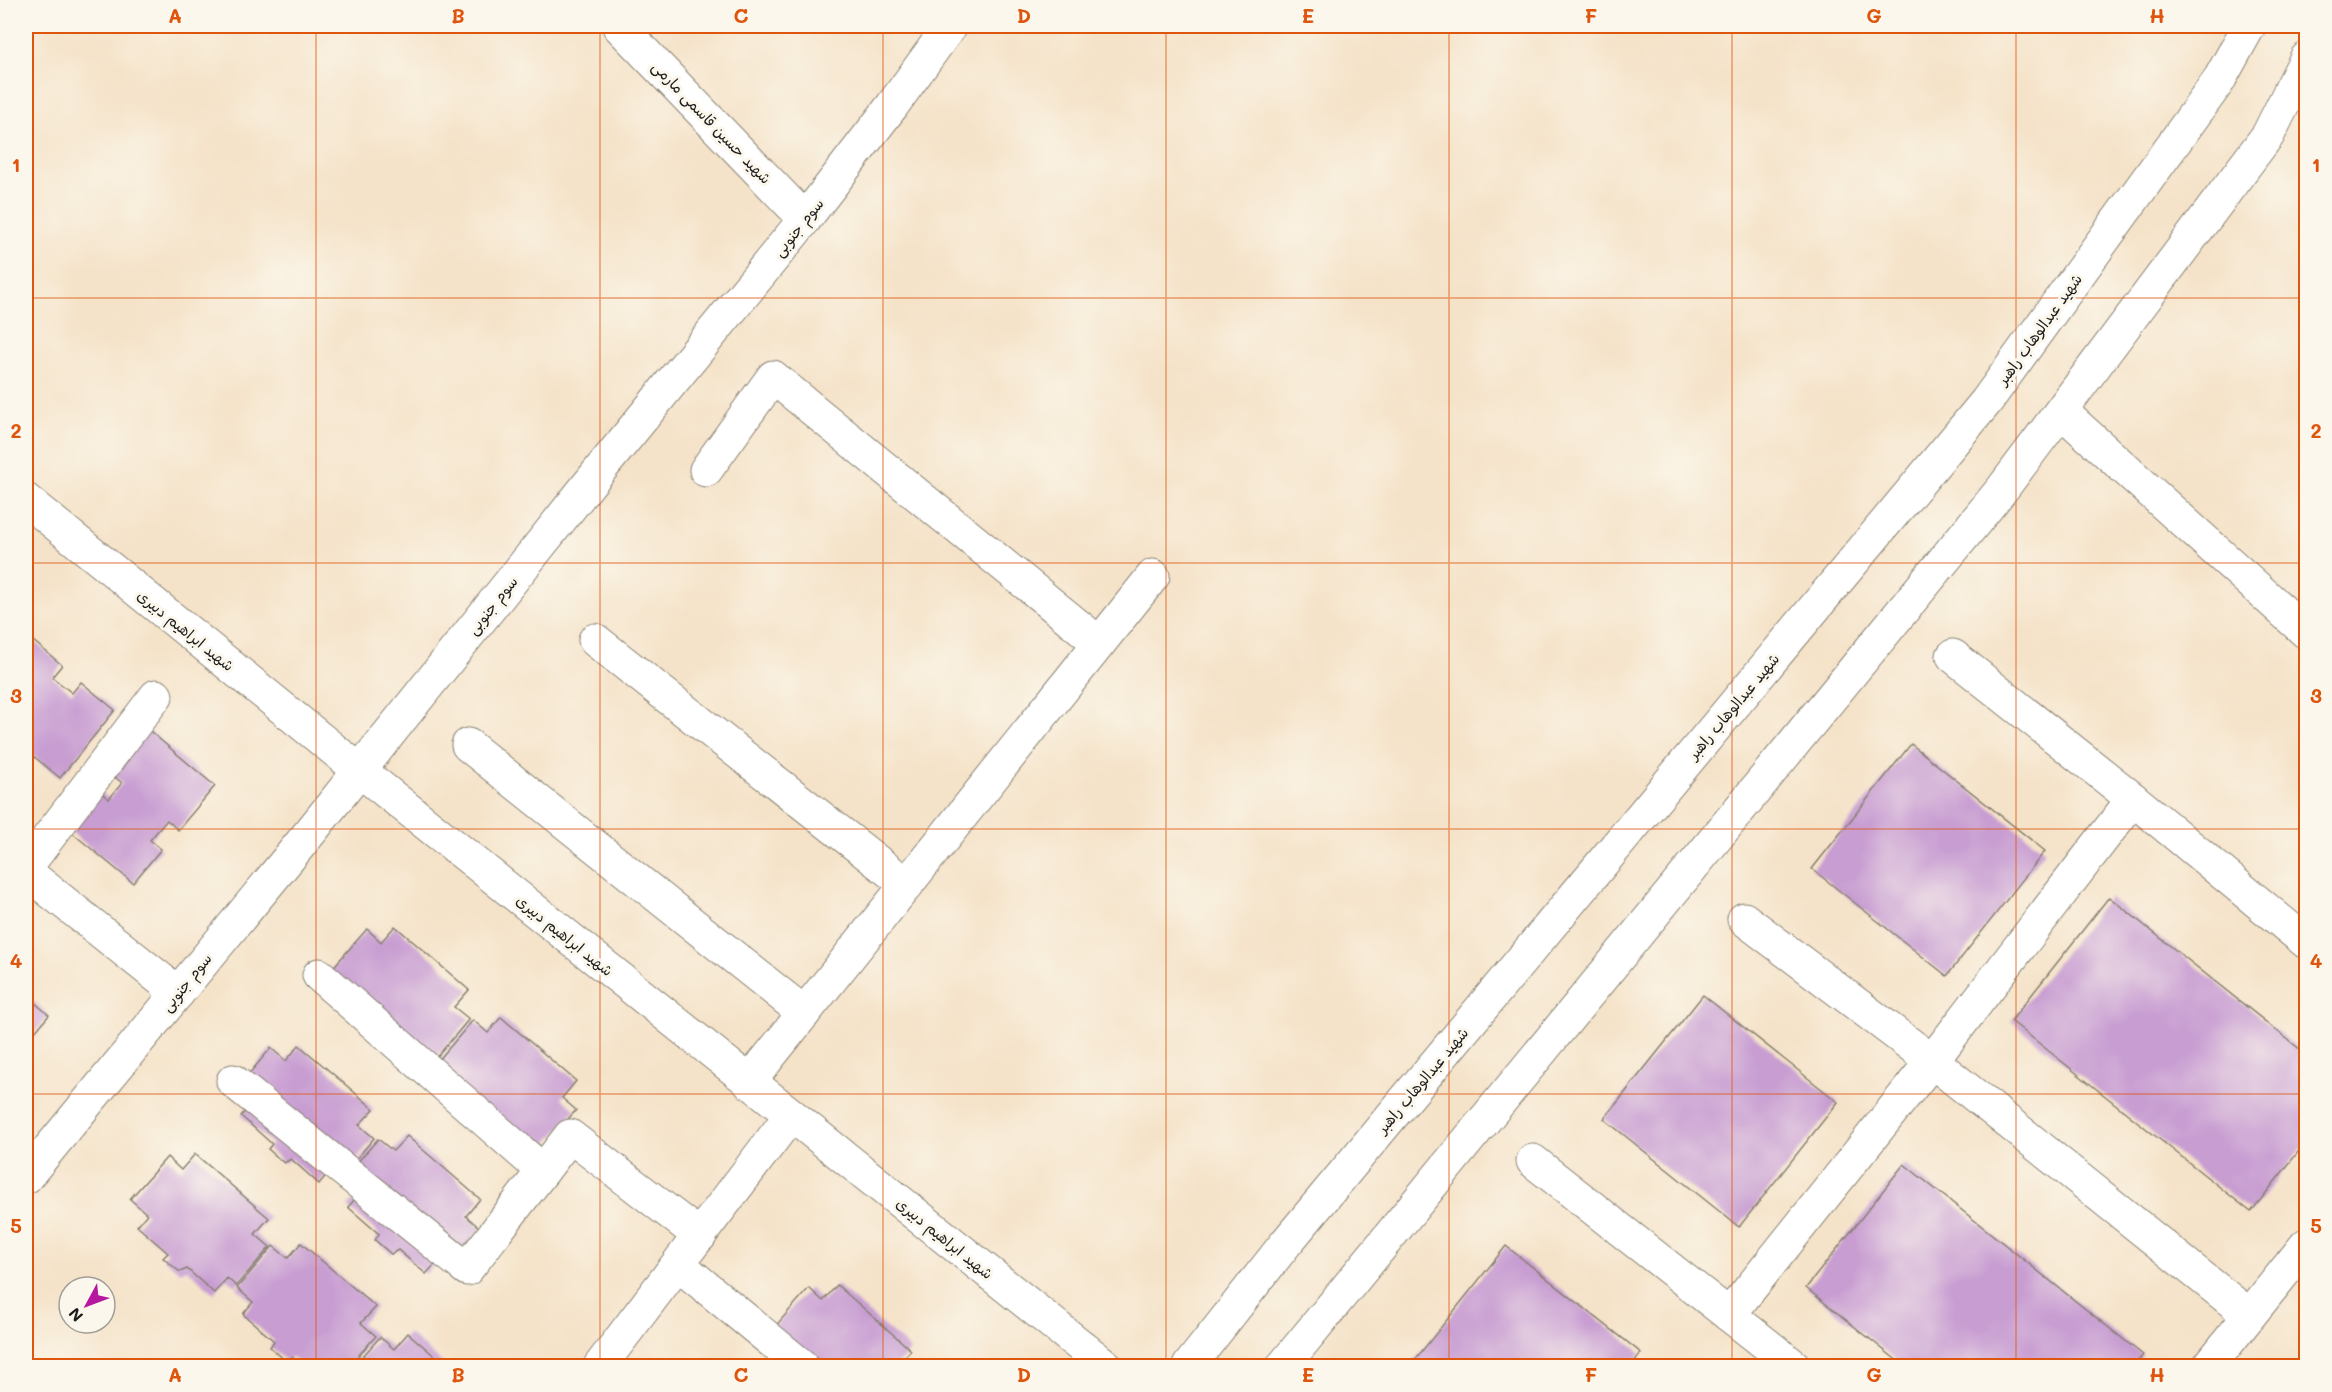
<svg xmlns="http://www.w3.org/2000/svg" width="2332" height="1392" viewBox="0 0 2332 1392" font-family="Mali,'Playpen Sans Arabic',sans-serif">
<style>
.building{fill:#c89dd2}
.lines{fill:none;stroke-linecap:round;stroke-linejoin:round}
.minor-casing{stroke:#888072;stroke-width:35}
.secondary-casing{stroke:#888072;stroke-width:35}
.minor{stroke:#fff;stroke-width:33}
.secondary{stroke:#fff;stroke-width:33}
.grid{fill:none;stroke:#de560d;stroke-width:1.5;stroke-opacity:0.55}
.labels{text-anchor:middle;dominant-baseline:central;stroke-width:6;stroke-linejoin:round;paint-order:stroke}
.street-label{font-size:15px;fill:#1c1c1c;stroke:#fbf7ec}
.neatline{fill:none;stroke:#de560d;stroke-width:2}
.grid-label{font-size:20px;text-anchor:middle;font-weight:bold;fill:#de560d}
</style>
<rect width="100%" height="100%" fill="#fbf7ec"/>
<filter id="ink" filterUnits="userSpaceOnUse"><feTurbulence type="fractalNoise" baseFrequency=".0167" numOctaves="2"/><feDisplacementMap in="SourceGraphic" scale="12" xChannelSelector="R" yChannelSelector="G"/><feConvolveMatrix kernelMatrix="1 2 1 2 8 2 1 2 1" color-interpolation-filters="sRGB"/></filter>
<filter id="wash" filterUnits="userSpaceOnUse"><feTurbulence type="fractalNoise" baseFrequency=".008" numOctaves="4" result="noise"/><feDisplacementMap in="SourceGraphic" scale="24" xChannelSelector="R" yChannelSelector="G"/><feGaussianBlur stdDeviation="1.35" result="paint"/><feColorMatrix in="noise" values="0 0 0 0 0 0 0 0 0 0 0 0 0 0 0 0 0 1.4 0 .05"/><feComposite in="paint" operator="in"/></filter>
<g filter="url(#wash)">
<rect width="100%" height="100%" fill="#f5e3c9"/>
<g id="blocks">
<g class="building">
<path d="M26,635L62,665L52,677L72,693L81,682L115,710L60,778L26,750V742L32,735L26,730Z"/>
<path d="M145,727L215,786L178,830L167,820L150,840L161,849L133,883L65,827L97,789L109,799L122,783L108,771Z"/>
<path d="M1911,744L2045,851L1947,976L1812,869Z"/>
<path d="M2109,897L2306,1054V1142L2251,1212L2011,1021Z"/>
<path d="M395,926L469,990L454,1007L469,1019L436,1058L330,971L367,929L381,942Z"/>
<path d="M26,995L49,1015L26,1043Z"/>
<path d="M1703,995L1838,1102L1739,1227L1604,1119Z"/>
<path d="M501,1017L576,1081L562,1098L576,1110L543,1148L534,1141L521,1156L437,1062L473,1020L488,1033Z"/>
<path d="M299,1045L374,1109L359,1125L374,1138L341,1177L332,1168L319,1184L291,1159L284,1163L268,1149L272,1144L241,1116L251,1104L235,1090L271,1048L286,1061Z"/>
<path d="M407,1136L480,1199L466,1216L481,1229L448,1267L439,1260L426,1274L398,1250L391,1254L375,1240L379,1234L348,1207L358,1196L341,1181L378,1139L393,1151Z"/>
<path d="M195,1154L269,1218L255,1234L270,1247L236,1286L227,1278L214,1293L187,1269L180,1272L163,1258L168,1253L137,1226L147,1214L130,1199L167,1157L181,1170Z"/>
<path d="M1904,1164L2143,1355L2134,1366H1904L1806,1288Z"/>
<path d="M301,1243L376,1307L361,1323L376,1336L349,1366H303L292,1357L286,1361L270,1347L274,1341L243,1314L253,1302L237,1288L273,1246L288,1258Z"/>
<path d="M1506,1246L1641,1353L1631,1366H1410Z"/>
<path d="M837,1285L911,1350L896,1366H790L772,1330L809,1288L823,1301Z"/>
<path d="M408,1333L446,1366H354L380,1337L394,1349Z"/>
</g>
</g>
</g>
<g filter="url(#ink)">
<use href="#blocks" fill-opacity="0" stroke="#888072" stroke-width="1.5"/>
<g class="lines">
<g class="minor-casing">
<g id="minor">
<path d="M619,26L805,219"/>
<path d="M2061,411L2306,632"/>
<path d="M706,470L773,377L1099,643"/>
<path d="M26,500L359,770L1106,1366"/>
<path d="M595,640L907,885"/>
<path d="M468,745L804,1013"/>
<path d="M2133,799L2306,942"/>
<path d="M26,867L156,696"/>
<path d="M26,872L178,993"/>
<path d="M1744,919L1932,1061L2249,1315"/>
<path d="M319,975L543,1171"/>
<path d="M233,1081L467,1269L570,1136L700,1236"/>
<path d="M749,1082L1153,576"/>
<path d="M1533,1161L1794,1366"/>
<path d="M26,1177L312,830L604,465L805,219L892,106L950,26"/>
<path d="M678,1264L802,1366"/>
<path d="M1729,1315L1932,1061L2133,799L1953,656"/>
<path d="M600,1366L791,1115"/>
<path d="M2209,1366L2306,1245"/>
</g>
</g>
<g class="secondary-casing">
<g id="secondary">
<path d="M1189,1366L1286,1243L1986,402L2218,82L2249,26"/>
<path d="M1283,1366L2003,488L2268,135L2306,59"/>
</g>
</g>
<use href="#minor" class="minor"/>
<use href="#secondary" class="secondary"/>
</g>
</g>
<path class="grid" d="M316,26V1366M600,26V1366M883,26V1366M1166,26V1366M1449,26V1366M1732,26V1366M2016,26V1366M26,298H2306M26,563H2306M26,829H2306M26,1094H2306"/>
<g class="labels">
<g class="street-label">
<text transform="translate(712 122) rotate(46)">شهید حسین قاسمی مارمی</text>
<text transform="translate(798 227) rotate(-51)">سوم جنوبی</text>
<text transform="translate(2039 329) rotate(-54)">شهید عبدالوهاب راهبر</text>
<text transform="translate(492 605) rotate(-51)">سوم جنوبی</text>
<text transform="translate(186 630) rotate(39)">شهید ابراهیم دبیری</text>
<text transform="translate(1733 706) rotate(-50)">شهید عبدالوهاب راهبر</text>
<text transform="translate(565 935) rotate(39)">شهید ابراهیم دبیری</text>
<text transform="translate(186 982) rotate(-51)">سوم جنوبی</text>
<text transform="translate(1422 1080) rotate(-50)">شهید عبدالوهاب راهبر</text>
<text transform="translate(945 1238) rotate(39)">شهید ابراهیم دبیری</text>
</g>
</g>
<rect width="2332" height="1392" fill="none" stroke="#fbf7ec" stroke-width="66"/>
<g transform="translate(87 1305) rotate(229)"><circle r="28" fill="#fbf7ec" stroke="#a29f99" stroke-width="1.5"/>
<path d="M0-4.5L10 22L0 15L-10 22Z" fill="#b5179e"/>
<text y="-9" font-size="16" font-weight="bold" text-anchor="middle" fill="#1c1c1c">N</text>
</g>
<rect x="33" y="33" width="2266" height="1326" class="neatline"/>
<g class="grid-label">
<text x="175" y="23">A</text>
<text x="458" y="23">B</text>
<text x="741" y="23">C</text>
<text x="1024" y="23">D</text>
<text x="1308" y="23">E</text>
<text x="1591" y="23">F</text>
<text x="1874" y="23">G</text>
<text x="2157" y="23">H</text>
<text x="16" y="172">1</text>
<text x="2316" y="172">1</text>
<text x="16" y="438">2</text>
<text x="2316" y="438">2</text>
<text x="16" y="703">3</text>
<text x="2316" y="703">3</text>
<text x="16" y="968">4</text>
<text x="2316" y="968">4</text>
<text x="16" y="1233">5</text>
<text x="2316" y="1233">5</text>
<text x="175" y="1382">A</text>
<text x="458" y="1382">B</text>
<text x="741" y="1382">C</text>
<text x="1024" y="1382">D</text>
<text x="1308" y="1382">E</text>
<text x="1591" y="1382">F</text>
<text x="1874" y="1382">G</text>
<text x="2157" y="1382">H</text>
</g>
</svg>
